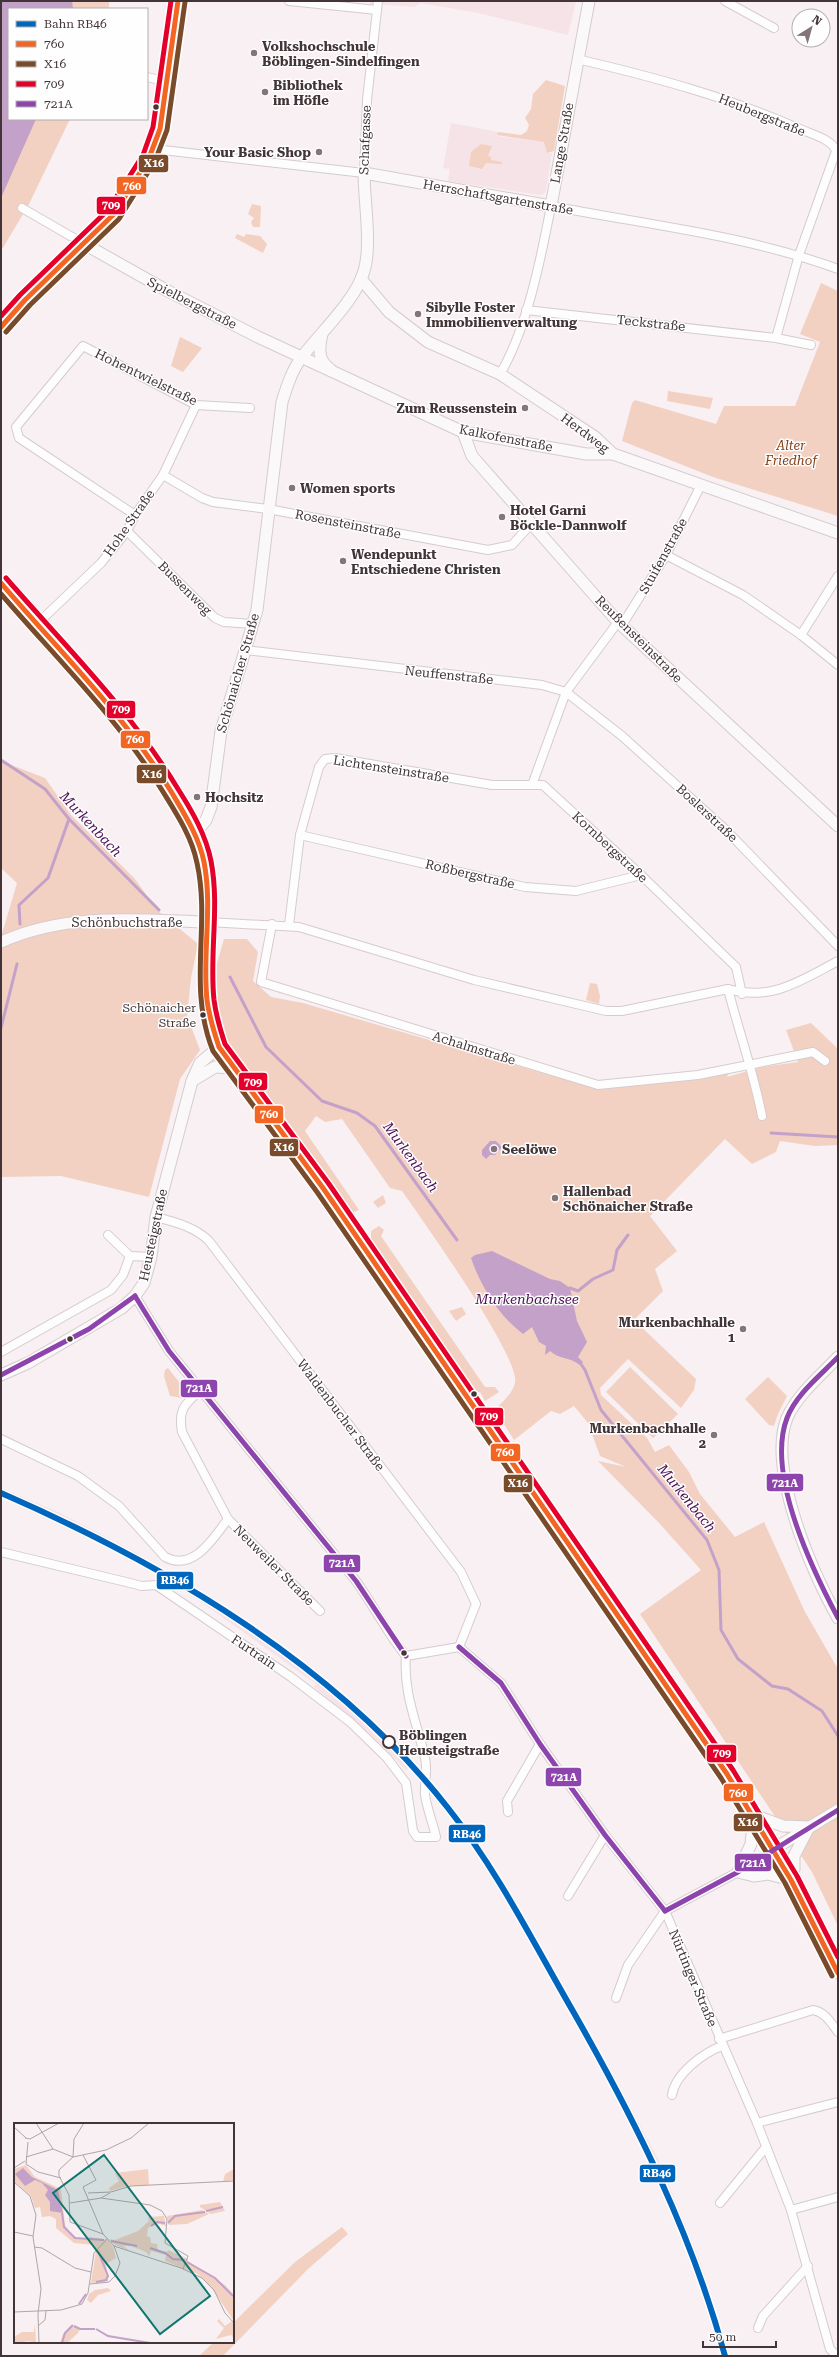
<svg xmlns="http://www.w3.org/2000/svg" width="839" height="2357" viewBox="0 0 839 2357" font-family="'Roboto Serif',serif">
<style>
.built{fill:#f6e3e7}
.green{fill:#f2d1c3}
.water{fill:#c4a1c9}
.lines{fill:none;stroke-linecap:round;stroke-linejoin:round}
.stream{stroke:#c4a1c9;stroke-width:3}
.street-casing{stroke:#d6cbcd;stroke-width:10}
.secondary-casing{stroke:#d6cbcd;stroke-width:13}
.street{stroke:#fefdfd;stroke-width:8}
.secondary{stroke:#fbf8fa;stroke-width:11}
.bus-1-casing{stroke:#fefefe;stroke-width:8}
.bus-2-casing{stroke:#fefefe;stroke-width:8}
.bus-3-casing{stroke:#fefefe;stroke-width:8}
.bus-4-casing{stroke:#fefefe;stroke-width:8}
.bus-1{stroke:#f26522;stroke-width:5}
.bus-2{stroke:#7a4b2a;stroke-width:5}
.bus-3{stroke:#e4002b;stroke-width:5}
.bus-4{stroke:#8e44ad;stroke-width:5}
.rail-1-casing{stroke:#fefefe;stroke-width:9}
.rail-1{stroke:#0065bd;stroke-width:6}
.poi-dot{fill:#827678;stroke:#fefefe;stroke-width:1.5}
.bus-dot{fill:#433537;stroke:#fefefe;stroke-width:1.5}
.stop-dot{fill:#fefefe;stroke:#433537;stroke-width:2}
.labels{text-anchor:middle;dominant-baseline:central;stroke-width:3;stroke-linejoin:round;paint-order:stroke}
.bus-label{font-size:12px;fill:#433537;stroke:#fefefe;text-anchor:end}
.poi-label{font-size:13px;font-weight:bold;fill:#433537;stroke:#fefefe;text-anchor:start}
.street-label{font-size:13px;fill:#433537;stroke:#fefefe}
.park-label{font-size:13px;font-style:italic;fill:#824219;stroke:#fefefe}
.stop-label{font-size:13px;font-weight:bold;fill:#433537;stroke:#fefefe;text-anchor:start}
.water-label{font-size:14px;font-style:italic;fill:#4b1057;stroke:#fefefe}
.inset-river{fill:none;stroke:#c4a1c9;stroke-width:2}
.inset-road{fill:none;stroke:#b0a5a7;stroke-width:1}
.view{fill:#0f766e;fill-opacity:0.15;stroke:#0f766e;stroke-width:2}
.inset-edge{fill:none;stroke:#433537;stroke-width:2}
.line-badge{stroke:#fefefe;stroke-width:1.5}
.badge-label{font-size:11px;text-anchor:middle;font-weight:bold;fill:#fff}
</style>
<rect width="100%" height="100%" fill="#f8f0f2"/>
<g class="built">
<path d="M370,1H576L568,35L478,13L420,3L415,7L370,4Z"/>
<path d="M451,123L498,132L497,136L545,142L547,153H552L546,190L544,194L540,195L448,181L450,169L443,168Z"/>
<path d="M1,1488L58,1512L135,1552L223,1605L284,1648L332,1686L419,1768L415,1772L410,1767L406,1770L368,1732L314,1687L316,1684L211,1609L177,1586L109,1548L1,1498Z"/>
<path d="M439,1791L489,1857L619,2085L659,2161L702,2266L728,2356H721L712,2322L695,2270L677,2222L640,2137L486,1866L434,1794Z"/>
</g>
<g class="green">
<path d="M1,1H109V9H9V119H70L29,204L1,251Z"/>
<path d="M546,80L565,86L554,151L547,153L544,142L497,135L498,132L521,135L527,131L529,125L525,118L531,109L533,94Z"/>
<path d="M481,144L492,146L488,156L491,157V160L502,162V164L486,163L482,169L469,166L471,152Z"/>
<path d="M252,204L261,206L260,227H253L251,222L254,218L248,214Z"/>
<path d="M237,234L244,237L246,234L260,236L267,244L263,253L235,238Z"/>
<path d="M821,283L838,291V516L713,477L622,441L632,403L635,400L716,424L724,406H795L820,342L800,334Z"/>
<path d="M180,337L202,348L183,372L171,366Z"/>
<path d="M668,391L713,398L710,409L667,401Z"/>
<path d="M1,761L45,778L71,815L135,879L157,910L198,944L191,978L187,1016L200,1050L180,1079L149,1197L61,1176L1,1177V937L17,883L1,868Z"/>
<path d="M224,939H247L258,952L253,981L271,997L303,1003L597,1089L696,1079L730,1071L727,1077L762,1067L798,1062L786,1030L811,1023L838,1049V1145L815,1146L780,1141L776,1152L752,1164L725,1139L650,1216L677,1251L655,1269L663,1291L634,1320L696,1379L694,1390L681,1408L628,1359L600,1388L601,1395L647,1438L655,1452L669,1445L689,1472L700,1494L735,1537L764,1522L805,1612L838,1669V1926L812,1872L640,1614L701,1570L660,1524L598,1461L626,1467L600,1456L588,1423L574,1406L560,1414L551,1411L514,1440L495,1410C502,1402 513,1393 515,1383C521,1358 421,1218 402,1191L390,1188L342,1119L325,1122L316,1116L305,1131L359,1210L349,1214L283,1120L230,1051L216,1012L214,984V974Z"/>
<path d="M590,983L597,984L600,996L599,1004L586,1000Z"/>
<path d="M383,1195L386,1203L378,1208L373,1202Z"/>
<path d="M379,1226L384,1230L381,1236L485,1387H495L499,1392L485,1401L480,1392H478L450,1364L421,1323L404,1291L371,1241V1231Z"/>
<path d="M462,1307L466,1314L456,1321L449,1311Z"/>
<path d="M630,1367L678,1414L653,1438L606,1392Z"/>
<path d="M168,1368L183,1387L182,1398L170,1396L164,1376L165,1370Z"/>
<path d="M768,1377L787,1396L778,1414L774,1426L769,1425L745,1399Z"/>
<path d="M342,2227L348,2234L308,2269L223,2356H199L214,2342H233V2323L295,2262Z"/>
</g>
<g class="water">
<path d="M1,1H72L73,8L9,9V119H36L1,198Z"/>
<path d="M490,1141H496L502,1147L495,1155H490L486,1159L482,1155V1150Z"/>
<path d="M492,1251L550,1279L560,1281L570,1288L577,1321L587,1342L578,1357L583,1362L580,1365C568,1356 560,1360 550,1351L545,1355L546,1346L539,1342L532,1327L523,1334C499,1316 481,1287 471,1258L475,1255Z"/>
</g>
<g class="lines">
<g class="stream">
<path d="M1,760L45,789L69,819L159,910"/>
<path d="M20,924L19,905L48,878L69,819"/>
<path d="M230,977L266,1047L322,1101L357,1113L375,1126L457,1240"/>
<path d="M1,1028L17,964"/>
<path d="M771,1133L838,1137"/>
<path d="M570,1288L578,1291L593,1279L613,1270L617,1250L628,1235"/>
<path d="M579,1361L585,1370L601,1410L707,1540L719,1570L721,1630L738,1659L772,1686L788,1689L822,1711L838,1736"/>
</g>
<g class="street-casing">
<g id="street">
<path d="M289,1L377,10"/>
<path d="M725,1L774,28"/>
<path d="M147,77L168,82"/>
<path d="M154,149L364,173L367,100L378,1"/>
<path d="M22,208L86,245"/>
<path d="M526,310L776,338L799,255L836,151C832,139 811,134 800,129C728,97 654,77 577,59"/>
<path d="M776,338L811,345"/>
<path d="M500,374C527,329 541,258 551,206C648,225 745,235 838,269"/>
<path d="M163,475L202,498L213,502L268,509L488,550L512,545L530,525"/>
<path d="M135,515L19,438L16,427L83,346L196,405L250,408"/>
<path d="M127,531L215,618L224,622L253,624"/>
<path d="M666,555L743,595L801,635L838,665"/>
<path d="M37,624L101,563L127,531L135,515L163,475L196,405"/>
<path d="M622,625L666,555L701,485"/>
<path d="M801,635L838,576"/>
<path d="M246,650L542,685L566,692L618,622"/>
<path d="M300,835L525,887L576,891L641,875"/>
<path d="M208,922L299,927L474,980L606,1011H622L728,989C771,1002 802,980 838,961"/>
<path d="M272,924L261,982L598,1085L698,1075L813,1052L825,1061"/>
<path d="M289,925L300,835L319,767L325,759L335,758L492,785H532"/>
<path d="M728,989C739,1032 754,1074 762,1116"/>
<path d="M742,994L736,967L641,875L543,785H532L566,692L622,736L725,829L838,946"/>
<path d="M156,1217C175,1222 195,1227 209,1241L461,1572L476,1604L459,1647"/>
<path d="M108,1235L130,1256"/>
<path d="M1,1352L111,1290L123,1275L130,1256L151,1257"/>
<path d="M201,1389C185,1405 178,1408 182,1432L228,1519L320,1611"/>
<path d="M1,1439L78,1476L119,1506L165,1557C193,1572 213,1539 228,1519"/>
<path d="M1,1552L126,1582L142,1586L156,1585L291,1677L350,1722L387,1758L406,1783L413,1831L417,1837H436C433,1823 427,1809 425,1795C424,1783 428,1771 425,1758C417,1723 403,1693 406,1656C387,1633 374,1606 356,1581L169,1351L135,1296"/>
<path d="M459,1647L501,1683L540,1744L605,1835L665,1911L757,2123L791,2210L830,2349L837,2356"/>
<path d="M406,1656L459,1647"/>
<path d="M508,1812L507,1801L540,1744"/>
<path d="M568,1896L605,1835"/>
<path d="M616,1998L628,1965L665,1911L738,1872L774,1849"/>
<path d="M719,2039L813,2010C825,2012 831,2023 838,2032"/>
<path d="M672,2095C675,2074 703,2053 722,2046"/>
<path d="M757,2123L838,2102"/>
<path d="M720,2203L766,2147"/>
<path d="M791,2210L838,2197"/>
<path d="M758,2328L763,2316L808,2266"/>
</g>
</g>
<g class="secondary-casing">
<g id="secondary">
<path d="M86,245L166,290L258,337L463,432L586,454H613"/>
<path d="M361,279L389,312L428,342L500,374L595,437L613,454L838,533"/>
<path d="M1,327L25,300L100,229L114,214L149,158L160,129L178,1"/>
<path d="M322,334C319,347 317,360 330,369"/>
<path d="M463,432L472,456L618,622L838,826"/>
<path d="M1,583C61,655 131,718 177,801C188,820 199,840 204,862C217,925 192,985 219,1047L323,1188L727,1774L791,1880L838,1973"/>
<path d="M194,835L206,820L211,807L221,731L257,610L282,402C287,386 292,370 302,357C320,333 356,300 364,271C372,245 364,201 364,173L551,206L589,1"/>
<path d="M1,942C69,912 136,920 208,922"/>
<path d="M192,1081L215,1067L234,1068"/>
<path d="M838,1357C821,1375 797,1395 787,1418C767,1468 812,1573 838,1618"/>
<path d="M1,1375L28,1363L122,1308L135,1296L144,1283L151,1257L156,1217L192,1081L200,1063L219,1047"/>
<path d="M754,1815L751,1844L738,1872L754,1876L768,1874L791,1880"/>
<path d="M754,1815L783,1826L810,1827"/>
<path d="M774,1849L838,1810"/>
<path d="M791,1880L794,1869V1856L808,1829"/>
</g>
</g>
<use href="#street" class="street"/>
<use href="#secondary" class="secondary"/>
<g class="bus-1-casing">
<g id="bus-1">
<path d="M1,327L25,300L114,214L149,158L160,129L178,1"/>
<path d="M1,583C60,652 125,715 172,793C185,815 199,837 204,862C213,908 202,954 207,1000C209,1017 214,1032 219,1047L323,1188L727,1774L791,1880L838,1973"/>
</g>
</g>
<g class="bus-2-casing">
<g id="bus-2">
<path d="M6,332L30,305L119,219L155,161L167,130L185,2"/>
<path d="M1,594C57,659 120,720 165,795C178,816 192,838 197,863C211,926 187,986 213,1051L317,1192L721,1778L785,1883L832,1976"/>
</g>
</g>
<g class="bus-3-casing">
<g id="bus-3">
<path d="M1,316L20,295L108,210L143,155L153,127L171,1"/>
<path d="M6,578C66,647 131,711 178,789C192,811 206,835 211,861C220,907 209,954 214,1000C216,1015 220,1029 225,1044L329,1184L733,1770L797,1876L838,1957"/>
</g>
</g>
<g class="bus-4-casing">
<g id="bus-4">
<path d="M135,1296L169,1351L356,1581L406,1656"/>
<path d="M838,1357C821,1375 796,1394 787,1418C766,1473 812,1569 838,1618"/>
<path d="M1,1375L89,1329L135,1296"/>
<path d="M459,1647L501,1683L540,1744L605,1835L665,1911"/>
<path d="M665,1911L738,1872L838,1810"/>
</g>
</g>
<use href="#bus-1" class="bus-1"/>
<use href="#bus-2" class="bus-2"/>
<use href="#bus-3" class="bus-3"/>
<use href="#bus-4" class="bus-4"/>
<g class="rail-1-casing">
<path id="rail-1" d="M1,1493C166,1565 335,1664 448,1808C498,1871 534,1944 574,2013C636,2122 692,2234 725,2356"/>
</g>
<use href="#rail-1" class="rail-1"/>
</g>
<g class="poi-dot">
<circle cx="254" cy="53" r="4"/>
<circle cx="265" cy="92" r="4"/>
<circle cx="319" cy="152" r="4"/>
<circle cx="418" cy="314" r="4"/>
<circle cx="525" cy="408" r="4"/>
<circle cx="292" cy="488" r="4"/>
<circle cx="502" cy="517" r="4"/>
<circle cx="343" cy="561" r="4"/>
<circle cx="197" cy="797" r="4"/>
<circle cx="494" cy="1149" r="4"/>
<circle cx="555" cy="1198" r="4"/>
<circle cx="743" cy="1329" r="4"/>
<circle cx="714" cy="1435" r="4"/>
</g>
<g class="bus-dot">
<circle cx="156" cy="107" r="3.5"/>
<circle cx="203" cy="1015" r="3.5"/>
<circle cx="70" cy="1339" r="3.5"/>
<circle cx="474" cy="1394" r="3.5"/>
<circle cx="404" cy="1653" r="3.5"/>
</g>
<circle class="stop-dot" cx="389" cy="1742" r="6"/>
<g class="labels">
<g class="bus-label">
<text x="196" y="1008">Schönaicher<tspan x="196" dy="15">Straße</tspan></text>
</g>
<g class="poi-label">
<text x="262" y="46">Volkshochschule<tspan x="262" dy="15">Böblingen-Sindelfingen</tspan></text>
<text x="273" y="85">Bibliothek<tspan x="273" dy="15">im Höfle</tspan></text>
<text x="311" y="152" text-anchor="end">Your Basic Shop</text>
<text x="426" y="307">Sibylle Foster<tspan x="426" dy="15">Immobilienverwaltung</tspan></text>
<text x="517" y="408" text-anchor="end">Zum Reussenstein</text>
<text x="300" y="488">Women sports</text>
<text x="510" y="510">Hotel Garni<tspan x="510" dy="15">Böckle-Dannwolf</tspan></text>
<text x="351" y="554">Wendepunkt<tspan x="351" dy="15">Entschiedene Christen</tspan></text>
<text x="205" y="797">Hochsitz</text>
<text x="502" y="1149">Seelöwe</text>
<text x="563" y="1191">Hallenbad<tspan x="563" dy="15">Schönaicher Straße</tspan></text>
<text x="735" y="1322" text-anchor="end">Murkenbachhalle<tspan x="735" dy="15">1</tspan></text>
<text x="706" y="1428" text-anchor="end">Murkenbachhalle<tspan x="706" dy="15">2</tspan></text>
</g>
<g class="street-label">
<text transform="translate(762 115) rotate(22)">Heubergstraße</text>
<text transform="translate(365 140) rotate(-88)">Schafgasse</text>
<text transform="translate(562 143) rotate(-80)">Lange Straße</text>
<text transform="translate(498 197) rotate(10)">Herrschaftsgartenstraße</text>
<text transform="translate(192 303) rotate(27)">Spielbergstraße</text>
<text transform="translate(651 323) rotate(6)">Teckstraße</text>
<text transform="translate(146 377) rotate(26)">Hohentwielstraße</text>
<text transform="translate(585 433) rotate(37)">Herdweg</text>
<text transform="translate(506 438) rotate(11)">Kalkofenstraße</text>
<text transform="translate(129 523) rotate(-55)">Hohe Straße</text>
<text transform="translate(348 524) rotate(11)">Rosensteinstraße</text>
<text transform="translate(663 556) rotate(-61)">Stuifenstraße</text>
<text transform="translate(185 588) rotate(45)">Bussenweg</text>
<text transform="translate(639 639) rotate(45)">Reußensteinstraße</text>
<text transform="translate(238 673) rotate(-74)">Schönaicher Straße</text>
<text transform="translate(449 675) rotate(6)">Neuffenstraße</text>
<text transform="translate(391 769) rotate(9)">Lichtensteinstraße</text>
<text transform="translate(707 813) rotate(43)">Boslerstraße</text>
<text transform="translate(610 847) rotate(43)">Kornbergstraße</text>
<text transform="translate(470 874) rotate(13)">Roßbergstraße</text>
<text x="127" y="922">Schönbuchstraße</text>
<text transform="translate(474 1048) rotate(17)">Achalmstraße</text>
<text transform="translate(153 1235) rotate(-78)">Heusteigstraße</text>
<text transform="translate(341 1415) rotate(53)">Waldenbucher Straße</text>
<text transform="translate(274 1565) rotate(45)">Neuweiler Straße</text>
<text transform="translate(254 1652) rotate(34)">Furtrain</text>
<text transform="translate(693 1978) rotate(67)">Nürtinger Straße</text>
</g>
<g class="park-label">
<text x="791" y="445">Alter<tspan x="791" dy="15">Friedhof</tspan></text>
</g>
<g class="stop-label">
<text x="399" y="1735">Böblingen<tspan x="399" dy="15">Heusteigstraße</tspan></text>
</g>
<g class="water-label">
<text transform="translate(91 824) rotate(47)">Murkenbach</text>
<text transform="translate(411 1157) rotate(54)">Murkenbach</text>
<text x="527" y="1299">Murkenbachsee</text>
<text transform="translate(687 1498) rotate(51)">Murkenbach</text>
</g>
</g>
<g transform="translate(14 2123)">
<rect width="220" height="220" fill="#f8f0f2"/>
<path d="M12,42L21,54L47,66L51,102L58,112L66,116L77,114L94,117L99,124L102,135L92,141L94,158L77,160L82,128L80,122L60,120L42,105V96L36,93L28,94L26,84L21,85L17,73L0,58V46ZM134,46L135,62L113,63L96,68L95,65L105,58L101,50ZM220,46V57L209,59L211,51ZM206,79L211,88L197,91L186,84V82ZM188,87L195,91L173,101L155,102L153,93ZM150,93L152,103L142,100L134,105L133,113L136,114L137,120L143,121L144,127L153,129L154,127L174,136V138L211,162L220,172V198L199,167L184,151L151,138L152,132L137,128L135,133L132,129L117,123H109L115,127L101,122L95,116L101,117L124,108L135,98L134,94ZM94,165L97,168L84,172L77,180L73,177L75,171L81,167ZM205,196L211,203L218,198L220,201V216L217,212L202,216L210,205L203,198ZM21,201L22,220L15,218L0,220V214L8,209H20ZM57,202L66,206L64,210L53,220H46L49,211Z" fill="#f2d1c3"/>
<path d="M9,45L18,54L44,67L49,90L36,88V79L31,72L34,67L28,60L21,57L11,63L1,51Z" fill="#c4a1c9"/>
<path class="inset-river" d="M192,88L209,84M48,90L50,104L61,115L90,117M154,100L161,93L191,89M137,103L143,99L151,100M97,118L123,123M136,125L151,130L159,136L171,137M173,139L201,155L219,173M82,159L92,157L94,153L84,128M65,181L72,171M60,203L66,206H81M82,206L94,213L136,220M48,220L51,210L59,202"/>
<path class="inset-road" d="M22,0L39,26M0,4L12,15M11,15L16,16L45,0M14,19L12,41L24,49L47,55M69,32L82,57L69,64L89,111M12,34L39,26L59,34M59,34L92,27L117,15L135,0M59,34L45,47V53L55,72L56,99L89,111L100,123L167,145L188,155L200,167L211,190L220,200M59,34L60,16L70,0M0,45L11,38M0,59L16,73L22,92L19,114L27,166L24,191L25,220M74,70L97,69L117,63L220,58M87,75L136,82L148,88L153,96L151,120L174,133L169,146M56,80L87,75L96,70M0,109L19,113M20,124L28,125L61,145L77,149M76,161L95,159L101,153L106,140L100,123M0,189L47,187L68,181L74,170L80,130L93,116M24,203L31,197L32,188"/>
<path class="view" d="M90,32L196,173L146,211L39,70Z"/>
<rect width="220" height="220" class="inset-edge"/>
</g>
<g class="line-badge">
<rect x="138" y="154" width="31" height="19" rx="4" fill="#7a4b2a"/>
<rect x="116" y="176" width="31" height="19" rx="4" fill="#f26522"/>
<rect x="96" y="196" width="30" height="19" rx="4" fill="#e4002b"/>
<rect x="106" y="700" width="30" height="19" rx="4" fill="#e4002b"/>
<rect x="120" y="730" width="31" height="19" rx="4" fill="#f26522"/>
<rect x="136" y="764" width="31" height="20" rx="4" fill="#7a4b2a"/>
<rect x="238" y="1072" width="30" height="19" rx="4" fill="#e4002b"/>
<rect x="254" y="1105" width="30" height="19" rx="4" fill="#f26522"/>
<rect x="269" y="1138" width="30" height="19" rx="4" fill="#7a4b2a"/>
<rect x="180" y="1379" width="38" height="19" rx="4" fill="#8e44ad"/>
<rect x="474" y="1407" width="30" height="19" rx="4" fill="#e4002b"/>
<rect x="490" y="1443" width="31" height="19" rx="4" fill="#f26522"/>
<rect x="766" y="1473" width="38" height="19" rx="4" fill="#8e44ad"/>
<rect x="503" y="1474" width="30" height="19" rx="4" fill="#7a4b2a"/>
<rect x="323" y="1554" width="38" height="19" rx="4" fill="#8e44ad"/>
<rect x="156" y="1571" width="38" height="19" rx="4" fill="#0065bd"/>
<rect x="706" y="1744" width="31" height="19" rx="4" fill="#e4002b"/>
<rect x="545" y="1767" width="37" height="20" rx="4" fill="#8e44ad"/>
<rect x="723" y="1783" width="31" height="19" rx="4" fill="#f26522"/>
<rect x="733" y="1813" width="30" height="19" rx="4" fill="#7a4b2a"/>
<rect x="448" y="1824" width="38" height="19" rx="4" fill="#0065bd"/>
<rect x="734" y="1853" width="38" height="19" rx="4" fill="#8e44ad"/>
<rect x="639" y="2164" width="37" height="19" rx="4" fill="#0065bd"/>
</g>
<g class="badge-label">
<text x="154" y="167">X16</text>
<text x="132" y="190">760</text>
<text x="111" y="209">709</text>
<text x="121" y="713">709</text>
<text x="135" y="743">760</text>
<text x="152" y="778">X16</text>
<text x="253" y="1086">709</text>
<text x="269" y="1118">760</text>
<text x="284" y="1151">X16</text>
<text x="199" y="1392">721A</text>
<text x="489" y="1420">709</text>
<text x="505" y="1456">760</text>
<text x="785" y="1487">721A</text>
<text x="518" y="1487">X16</text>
<text x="342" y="1567">721A</text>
<text x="175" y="1584">RB46</text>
<text x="722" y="1757">709</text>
<text x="564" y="1781">721A</text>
<text x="738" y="1797">760</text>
<text x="748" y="1826">X16</text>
<text x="467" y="1838">RB46</text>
<text x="753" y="1867">721A</text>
<text x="657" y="2177">RB46</text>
</g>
<rect width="839" height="2357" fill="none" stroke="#433537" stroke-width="4"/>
<rect x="8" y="8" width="140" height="112" fill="#fefefe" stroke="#b3aeae"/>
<rect x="16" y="21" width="20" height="6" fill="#0065bd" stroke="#b3aeae"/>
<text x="44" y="28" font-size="12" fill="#433537">Bahn RB46</text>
<rect x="16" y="41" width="20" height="6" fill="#f26522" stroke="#b3aeae"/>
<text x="44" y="48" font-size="12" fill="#433537">760</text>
<rect x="16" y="61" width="20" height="6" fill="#7a4b2a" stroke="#b3aeae"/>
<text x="44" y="68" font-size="12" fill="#433537">X16</text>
<rect x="16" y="81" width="20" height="6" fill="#e4002b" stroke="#b3aeae"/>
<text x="44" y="88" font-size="12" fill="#433537">709</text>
<rect x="16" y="101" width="20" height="6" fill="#8e44ad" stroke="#b3aeae"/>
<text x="44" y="108" font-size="12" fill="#433537">721A</text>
<g transform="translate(811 28) rotate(37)"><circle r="19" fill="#fefefe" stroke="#b3aeae"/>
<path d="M0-3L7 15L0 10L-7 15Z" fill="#827678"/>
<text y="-6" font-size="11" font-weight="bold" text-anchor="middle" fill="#433537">N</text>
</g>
<path d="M703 2341v6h73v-6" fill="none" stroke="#433537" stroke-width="2"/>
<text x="709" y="2341" font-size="12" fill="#433537" stroke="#fefefe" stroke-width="3" paint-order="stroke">50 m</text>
</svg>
